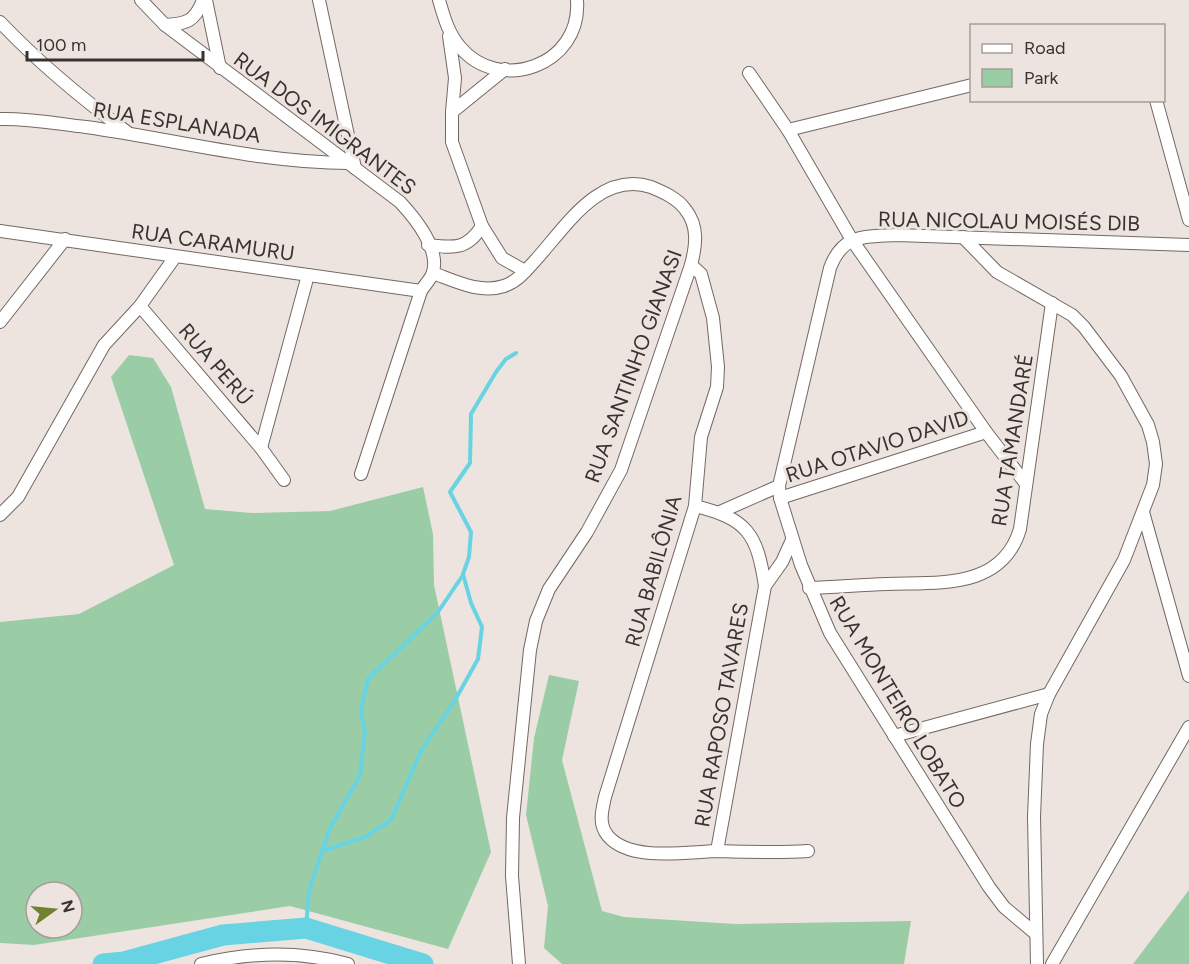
<svg xmlns="http://www.w3.org/2000/svg" width="1189" height="964" viewBox="0 0 1189 964" font-family="Figtree,sans-serif">
<style>
.green{fill:#9acda6;fill-rule:evenodd}
.lines{fill:none;stroke-linecap:round;stroke-linejoin:round}
.stream{stroke:#68d3e2;stroke-width:4}
.river{stroke:#68d3e2;stroke-width:21}
.minor-casing{stroke:#716964;stroke-width:14}
.minor{stroke:#fff;stroke-width:12}
.labels{text-anchor:middle;dominant-baseline:central;stroke-width:6;stroke-linejoin:round;paint-order:stroke}
.street-label{font-size:21px;fill:#373331;stroke:#eee4df}
</style>
<rect width="100%" height="100%" fill="#eee4df"/>
<g class="green">
<path d="M129,355L153,358L171,387L205,509L252,513L330,511L423,487L433,534L434,585L491,852L448,949L290,906L34,945L0,943V622L79,614L174,565L111,377ZM36,892H72V928H36Z"/>
<path d="M549,675L579,681L562,760L602,911L624,917L736,924L911,921L904,964H562L544,948L548,906L526,815L534,738Z"/>
<path d="M1189,890V964H1133Z"/>
</g>
<g class="lines">
<g class="stream">
<path d="M322,851L330,828L360,776L365,732L361,710L368,679L438,612L463,575"/>
<path d="M306,928L309,891L322,851L365,837L391,820L421,751L454,702L478,659L482,627L471,603L463,574L469,557L471,532L450,492L470,463L471,414L496,372L506,359L516,353"/>
</g>
<path class="river" d="M103,964L124,962L223,935L306,928L423,964"/>
<g class="minor-casing">
<g id="minor">
<path d="M141,0L165,25L400,202C415,218 442,251 432,275C429,281 424,286 421,291L361,474"/>
<path d="M206,0L220,68"/>
<path d="M319,0L355,168"/>
<path d="M439,0C444,17 448,33 460,47C499,94 582,66 577,0"/>
<path d="M0,22C39,63 81,98 127,132"/>
<path d="M165,25C187,24 195,21 203,0"/>
<path d="M449,36L455,78L452,112"/>
<path d="M505,69L452,112V142L482,226L502,258L525,271"/>
<path d="M749,73L788,130L972,85"/>
<path d="M1156,100L1189,220"/>
<path d="M0,119C29,118 58,124 86,127C173,139 261,163 349,163"/>
<path d="M788,130L852,240L986,432L1026,484"/>
<path d="M0,231L421,291"/>
<path d="M963,237L997,272L1072,315L1084,327L1121,376L1148,425L1153,442L1156,464L1153,485L1124,560L1049,694L1041,714L1037,744L1034,817L1037,964"/>
<path d="M428,245C454,248 467,250 482,226"/>
<path d="M691,265L701,274L713,318L718,367L717,387L701,437L695,506L605,797C602,811 598,824 608,836C631,863 690,851 720,851C749,852 778,853 808,851"/>
<path d="M433,273C455,281 480,294 504,286C516,282 524,273 532,264C564,230 598,170 651,187C663,192 677,198 685,209C699,226 696,246 691,265L621,470L587,532L549,589L536,621L530,650L513,818L512,876L519,964"/>
<path d="M140,306L261,448L284,480"/>
<path d="M0,322L65,239"/>
<path d="M261,448L308,275"/>
<path d="M780,498L986,432"/>
<path d="M695,506C748,519 757,534 765,586"/>
<path d="M720,512L779,486"/>
<path d="M1143,512L1189,676"/>
<path d="M0,515L18,497L104,345L140,306L175,257"/>
<path d="M809,588C835,587 861,585 887,584C938,582 1002,590 1020,529L1052,303"/>
<path d="M894,736L1049,694"/>
<path d="M717,851L765,586L782,562L792,540"/>
<path d="M1036,934L1004,907L989,887L830,633L801,565L780,498L779,486L830,268C843,233 865,237 897,235L1189,245"/>
<path d="M201,964C250,952 300,951 348,964"/>
<path d="M1052,964L1189,727"/>
</g>
</g>
<use href="#minor" class="minor"/>
</g>
<g class="labels">
<g class="street-label">
<text transform="translate(177 122) rotate(9)">RUA ESPLANADA</text>
<text transform="translate(325 123) rotate(37)">RUA DOS IMIGRANTES</text>
<text transform="translate(1009 221) rotate(1)">RUA NICOLAU MOISÉS DIB</text>
<text transform="translate(213 242) rotate(8)">RUA CARAMURU</text>
<text transform="translate(216 364) rotate(49)">RUA PERÚ</text>
<text transform="translate(633 366) rotate(-70)">RUA SANTINHO GIANASI</text>
<text transform="translate(1012 440) rotate(-81)">RUA TAMANDARÉ</text>
<text transform="translate(877 446) rotate(-18)">RUA OTAVIO DAVID</text>
<text transform="translate(653 571) rotate(-74)">RUA BABILÔNIA</text>
<text transform="translate(898 702) rotate(59)">RUA MONTEIRO LOBATO</text>
<text transform="translate(721 715) rotate(-80)">RUA RAPOSO TAVARES</text>
</g>
</g>
<rect x="970" y="24" width="195" height="78" fill="#eee4df" stroke="#a59d99" stroke-width="1.5"/>
<rect x="982" y="44" width="30" height="9" fill="#ffffff" stroke="#a59d99" stroke-width="1.5"/>
<text x="1024" y="54" font-size="18" fill="#373331">Road</text>
<rect x="982" y="69" width="30" height="18" fill="#9acda6" stroke="#a59d99" stroke-width="1.5"/>
<text x="1024" y="84" font-size="18" fill="#373331">Park</text>
<g transform="translate(54 910) rotate(75)"><circle r="28" fill="#eee4df" stroke="#a59d99" stroke-width="1.5"/>
<path d="M0-4.5L10 22L0 15L-10 22Z" fill="#708232"/>
<text y="-9" font-size="16" font-weight="bold" text-anchor="middle" fill="#373331">N</text>
</g>
<path d="M27 51v9h176v-9" fill="none" stroke="#373331" stroke-width="3"/>
<text x="36" y="51" font-size="18" fill="#373331" stroke="#eee4df" stroke-width="4.5" paint-order="stroke">100 m</text>
</svg>
